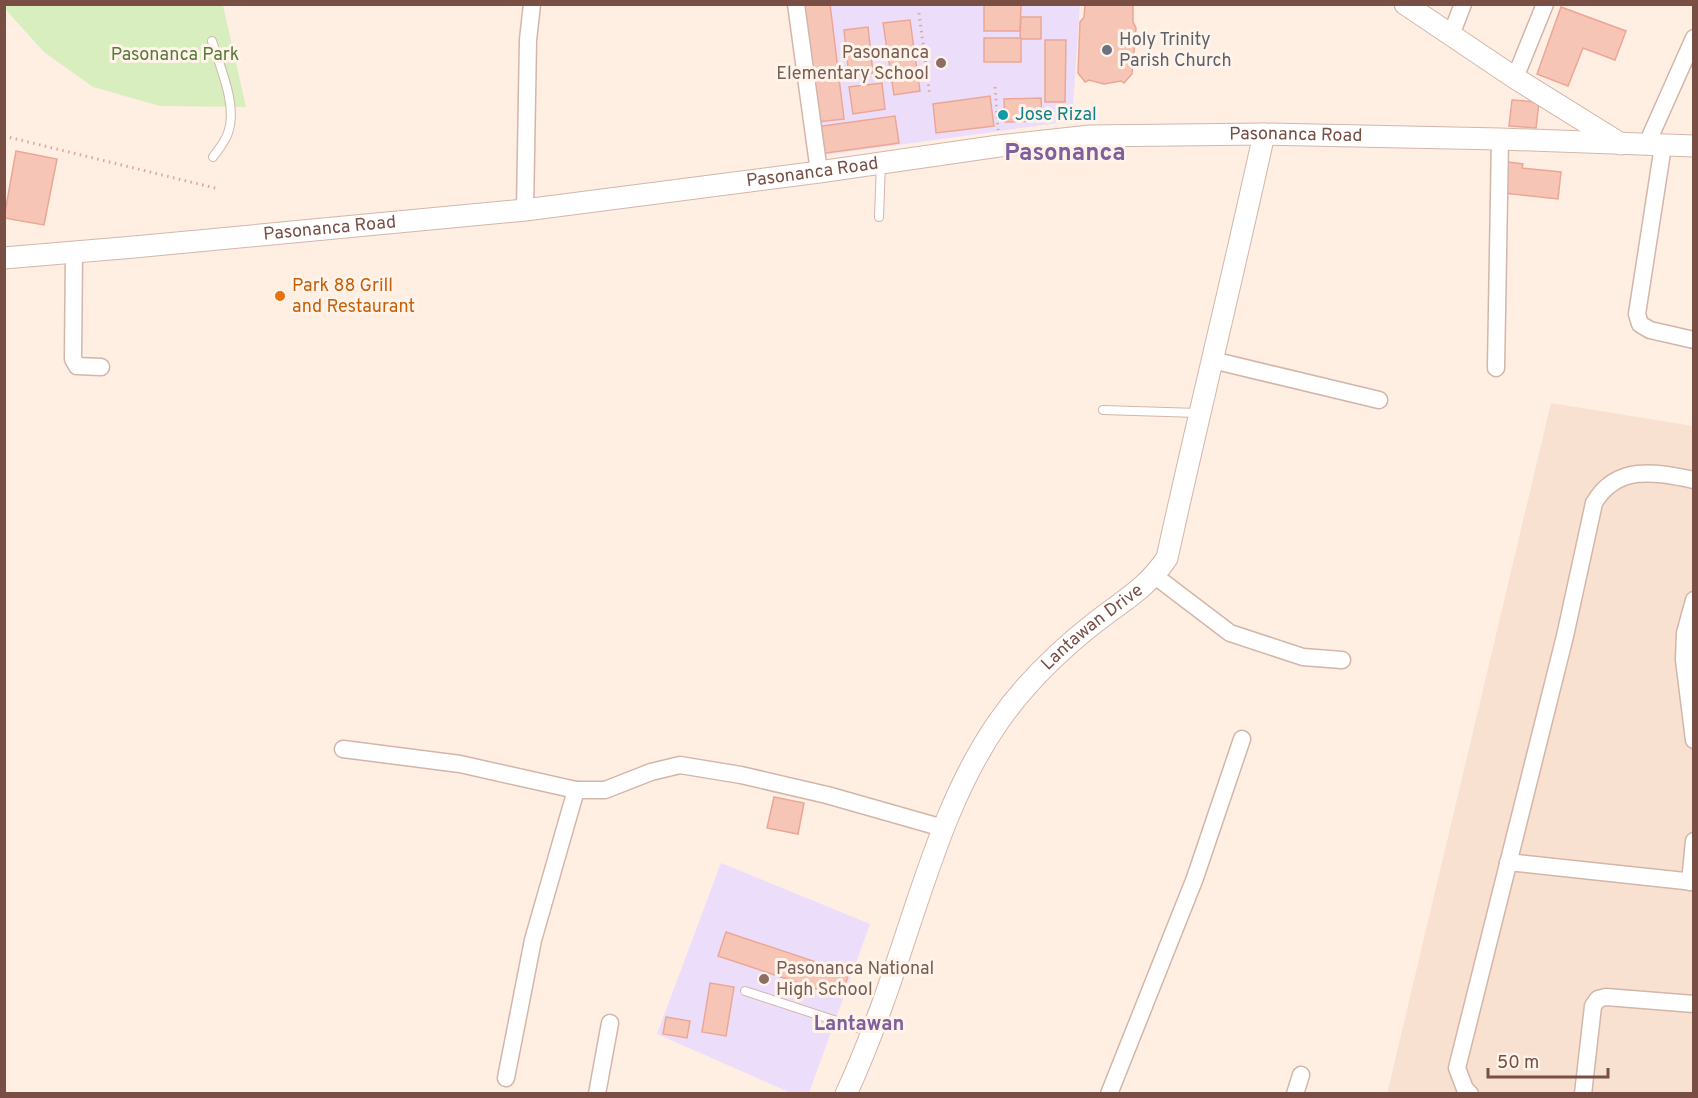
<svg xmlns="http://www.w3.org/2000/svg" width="1698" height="1098" viewBox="0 0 1698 1098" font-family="Overpass,sans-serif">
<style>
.residential{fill:#f9e1d2}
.education{fill:#ecdefb}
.green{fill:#d9eebf}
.building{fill:#f7c5b6;stroke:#eba795;stroke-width:1.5}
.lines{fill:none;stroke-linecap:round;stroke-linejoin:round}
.service-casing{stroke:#d3b6a9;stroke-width:10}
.minor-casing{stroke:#d3b6a9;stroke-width:19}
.tertiary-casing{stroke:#d3b6a9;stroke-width:23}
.path{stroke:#dca899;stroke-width:3;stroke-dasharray:1.5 4.5;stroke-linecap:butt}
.service{stroke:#fff;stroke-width:8}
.minor{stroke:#fff;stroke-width:16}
.tertiary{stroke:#fff;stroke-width:21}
.worship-dot{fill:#6b7280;stroke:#fff3ea;stroke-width:2}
.education-dot{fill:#8d6e63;stroke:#fff3ea;stroke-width:2}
.culture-dot{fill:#0f9aa8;stroke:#fff3ea;stroke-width:2}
.food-dot{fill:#e8710a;stroke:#fff3ea;stroke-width:2}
.labels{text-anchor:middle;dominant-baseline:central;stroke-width:6;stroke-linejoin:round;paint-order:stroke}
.worship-label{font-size:18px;fill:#5b616d;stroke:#fff3ea;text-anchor:start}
.education-label{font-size:18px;fill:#785e54;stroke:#fff3ea;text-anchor:end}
.park-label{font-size:18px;fill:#587a3a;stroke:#fff3ea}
.culture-label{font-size:18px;fill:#0d838f;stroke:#fff3ea;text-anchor:start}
.street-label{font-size:18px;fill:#794f45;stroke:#fff3ea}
.food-label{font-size:18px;fill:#c56008;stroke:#fff3ea;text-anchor:start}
.neighbourhood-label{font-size:20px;font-weight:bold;fill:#7e609d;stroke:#fff3ea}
.district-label{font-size:24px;font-weight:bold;fill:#7e609d;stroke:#fff3ea}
</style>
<rect width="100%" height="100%" fill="#ffeee2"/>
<path class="residential" d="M1551,403L1693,426V1093L1387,1094Z"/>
<g class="education">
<path d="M800,5H1080L1072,121L818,156Z"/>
<path d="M721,863L870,924L809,1093H791L657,1034Z"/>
</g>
<path class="green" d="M5,4L223,5L246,107L160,106L93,87L44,52L5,9Z"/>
<g class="building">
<path d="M803,4H830L844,119L817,122Z"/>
<path d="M1085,4H1133V22L1136,28L1132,74L1124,83L1121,81L1104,84L1089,80L1085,82L1078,73L1080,22L1084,17Z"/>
<path d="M984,5H1021L1020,31H984Z"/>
<path d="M1561,7L1626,31L1615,60L1583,48L1568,86L1537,74Z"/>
<path d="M1021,17H1041V39H1020Z"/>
<path d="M910,20L920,91L894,95L883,23Z"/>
<path d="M868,27L873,73L849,76L844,30Z"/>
<rect x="984" y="38" width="37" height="24"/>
<path d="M1045,40H1066L1065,102H1045Z"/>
<path d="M882,83L885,109L853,114L849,87Z"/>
<path d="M990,96L994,126L936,133L933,104Z"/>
<path d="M1041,98L1042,121L1005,122L1004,99Z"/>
<path d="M1512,100L1539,102L1536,128L1509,126Z"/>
<path d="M895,116L899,143L819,154L816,127Z"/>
<path d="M16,151L57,159L44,225L4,218Z"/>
<path d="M1508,162L1523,164L1522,168L1561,172L1558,199L1504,193Z"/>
<path d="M774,797L804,803L798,834L767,828Z"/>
<path d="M726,932L849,973L841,997L718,956Z"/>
<path d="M710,983L734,987L726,1036L702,1032Z"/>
<path d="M666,1017L690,1021L687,1038L663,1034Z"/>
</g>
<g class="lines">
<g class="service-casing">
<g id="service">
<path d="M212,41C220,67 238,107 228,133C225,142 218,150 213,157"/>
<path d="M879,217L881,163"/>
<path d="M1103,410L1198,413"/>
<path d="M745,991L870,1032"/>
</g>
</g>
<g class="minor-casing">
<g id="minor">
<path d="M796,4L819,172"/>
<path d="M1451,35L1463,4"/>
<path d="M1515,78L1545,4"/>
<path d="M1646,146L1694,38"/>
<path d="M1663,146L1637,314L1640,324L1650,330L1694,340"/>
<path d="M525,210L528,40L532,4"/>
<path d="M74,251L73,359L77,366L101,367"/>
<path d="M1212,360L1379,400"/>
<path d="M1496,368L1500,139"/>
<path d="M1155,576L1230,633L1303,657L1342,660"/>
<path d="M1694,600L1685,633L1684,660L1694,740"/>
<path d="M343,749L460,764L576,790H605L651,772L680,765L741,775L827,795L943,828"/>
<path d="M1508,862L1694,882"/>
<path d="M1690,882L1694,841"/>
<path d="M506,1078L533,940L576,790"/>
<path d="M597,1094L610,1023"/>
<path d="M1109,1094L1195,878L1242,739"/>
<path d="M1295,1094L1301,1075"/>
<path d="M1470,1094L1465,1089L1457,1068L1565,636L1594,503C1617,464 1655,472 1694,480"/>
<path d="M1583,1094L1593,1006L1598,999L1606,997L1694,1004"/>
</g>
</g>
<g class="tertiary-casing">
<g id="tertiary">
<path d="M1405,4L1515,78L1621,144"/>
<path id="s1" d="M4,258L134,247L525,210L819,172L999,146L1090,136L1264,134L1500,139L1694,146"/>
<path id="s2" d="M846,1094C872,1038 892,978 911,920C934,851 957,781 999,721C1025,684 1061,649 1097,621C1124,600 1147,588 1167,558C1198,417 1233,276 1264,134"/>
</g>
</g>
<g class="path">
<path d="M919,13L930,96"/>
<path d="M995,87L998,130"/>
<path d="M4,136L219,189"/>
</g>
<use href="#service" class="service"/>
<use href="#minor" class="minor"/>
<use href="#tertiary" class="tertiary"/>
</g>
<circle class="worship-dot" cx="1107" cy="50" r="6"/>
<g class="education-dot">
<circle cx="941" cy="63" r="6"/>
<circle cx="764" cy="979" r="6"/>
</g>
<circle class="culture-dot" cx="1003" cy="115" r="6"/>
<circle class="food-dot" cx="280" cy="296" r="6"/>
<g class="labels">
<g class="worship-label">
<text x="1119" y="40">Holy Trinity<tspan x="1119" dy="21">Parish Church</tspan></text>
</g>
<g class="education-label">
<text x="929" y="53">Pasonanca<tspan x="929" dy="21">Elementary School</tspan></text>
<text x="776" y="969" text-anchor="start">Pasonanca National<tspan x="776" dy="21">High School</tspan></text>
</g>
<g class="park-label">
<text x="175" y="55">Pasonanca Park</text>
</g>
<g class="culture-label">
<text x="1015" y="115">Jose Rizal</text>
</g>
<g class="street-label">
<text stroke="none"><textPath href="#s1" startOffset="1299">Pasonanca Road</textPath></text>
<text stroke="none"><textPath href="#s1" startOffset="813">Pasonanca Road</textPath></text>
<text stroke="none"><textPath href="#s1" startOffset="327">Pasonanca Road</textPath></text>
<text stroke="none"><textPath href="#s2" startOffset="537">Lantawan Drive</textPath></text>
</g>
<g class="food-label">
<text x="292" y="286">Park 88 Grill<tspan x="292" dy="21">and Restaurant</tspan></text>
</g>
<g class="neighbourhood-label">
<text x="859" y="1025">Lantawan</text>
</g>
<g class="district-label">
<text x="1065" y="154">Pasonanca</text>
</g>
</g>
<rect width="1698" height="1098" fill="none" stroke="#794f45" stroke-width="12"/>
<path d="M1488 1068v9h120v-9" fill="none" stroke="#794f45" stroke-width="3"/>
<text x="1497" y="1068" font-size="18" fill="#794f45" stroke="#fff3ea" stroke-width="4.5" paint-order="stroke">50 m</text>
</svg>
